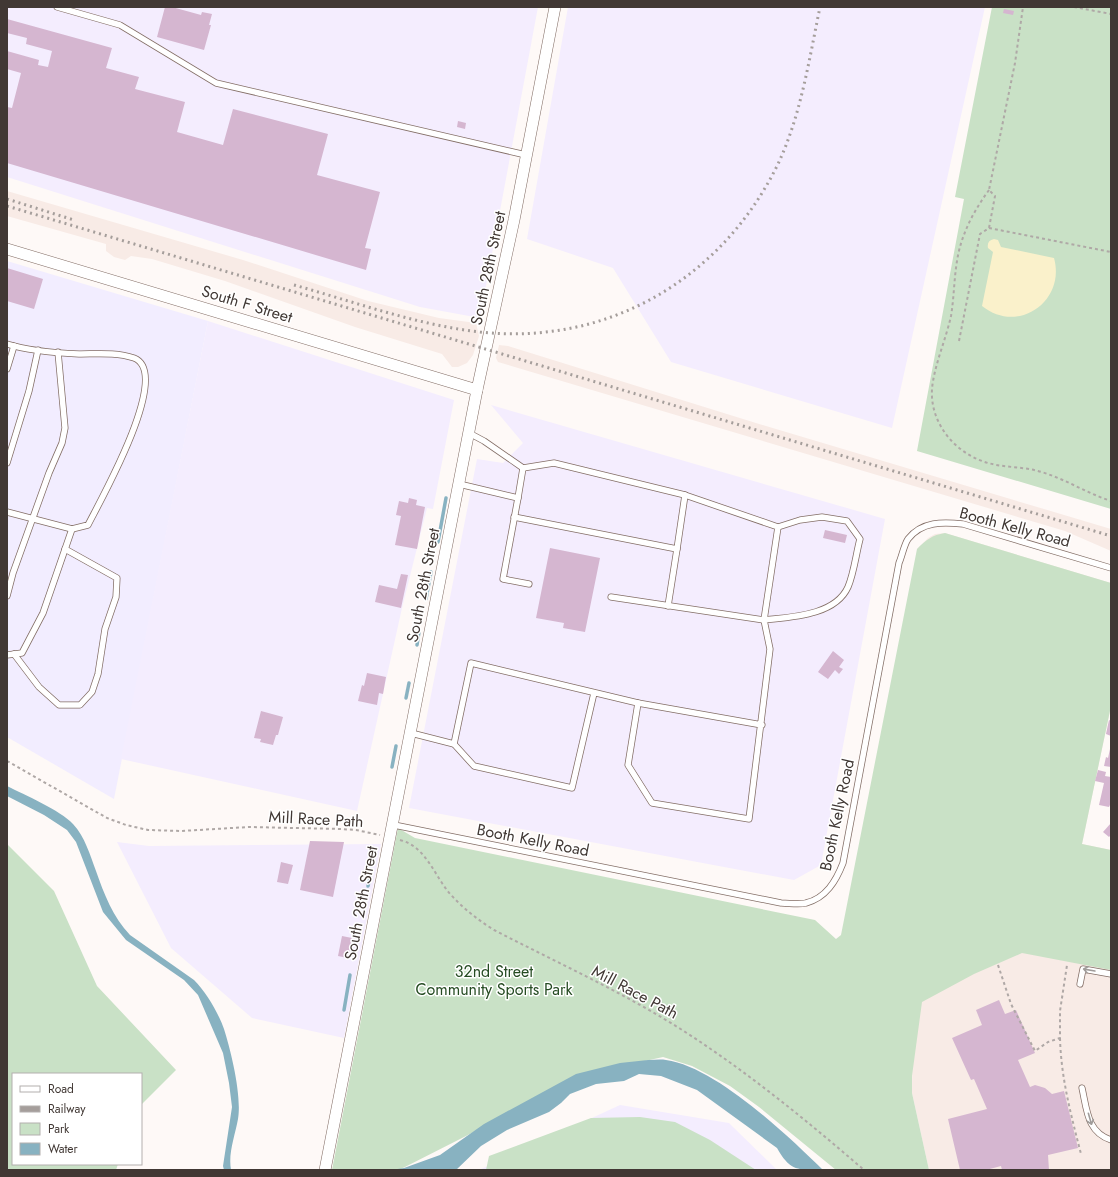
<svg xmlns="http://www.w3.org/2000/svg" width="1118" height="1177" viewBox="0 0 1118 1177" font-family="Jost,sans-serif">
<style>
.commercial{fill:#f2edff}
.industrial{fill:#f4edfe}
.built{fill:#f8ebe6}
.green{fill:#c9e1c6}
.sand{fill:#faf1cb}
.water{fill:#88b2c1}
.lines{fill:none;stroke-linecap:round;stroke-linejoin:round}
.stream{stroke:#88b2c1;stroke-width:3.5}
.building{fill:#d5b6d0}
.service-casing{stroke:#836e66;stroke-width:7}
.minor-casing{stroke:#836e66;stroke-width:12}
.path{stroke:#afa8a6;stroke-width:2;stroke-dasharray:3 3;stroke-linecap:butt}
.service{stroke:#fff;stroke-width:5.5}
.minor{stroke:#fff;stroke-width:11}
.rail{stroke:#a59e9b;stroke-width:3;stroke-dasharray:2 4;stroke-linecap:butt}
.oneway{stroke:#a09c9a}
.labels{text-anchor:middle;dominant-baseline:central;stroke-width:3;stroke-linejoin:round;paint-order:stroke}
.street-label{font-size:16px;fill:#413834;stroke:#fff}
.park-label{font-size:16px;fill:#254b22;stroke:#fff}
</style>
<rect width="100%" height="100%" fill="#fef9f7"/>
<path class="commercial" d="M7,261L208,321L114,799L7,737Z"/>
<g class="industrial">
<path d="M7,7H538L480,318L420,307L7,177Z"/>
<path d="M568,7H985L892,428L671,362L613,268L527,239Z"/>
<path d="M208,321L454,400L433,509L427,508L402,608L357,811L121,759Z"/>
<path d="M491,405L885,519L821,865L794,880L409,808L477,459L503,463L523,443Z"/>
<path d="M117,842L149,846L381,844L344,1038L252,1018L171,948Z"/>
<path d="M620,1105L729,1123L777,1170H479Z"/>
</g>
<g class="built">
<path d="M7,191L243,260L368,301L439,318L476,323L479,336L473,355L467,363L458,367H452L442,354L355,327L225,281L152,259L131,256L125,260L114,257L106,251V244L7,216Z"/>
<path d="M499,345L508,346L766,426L1111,529V551L1065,531L498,362L496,358Z"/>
<path d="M945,533L1111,583V706L1082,844L1111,850V1170H929L912,1093L917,549L928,538L935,534Z"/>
</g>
<g class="green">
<path d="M992,7H1111V509L917,451L964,199L955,197Z"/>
<path d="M945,533L1111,583V706L1082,844L1111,850V970L1022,953L974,974L922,1002L912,1076V1093L929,1170H836L759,1107L730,1086L692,1066L663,1057L577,1076L466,1136L399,1170H332L398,828L415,838L815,920L836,939L841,935L917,549C926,540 932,535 945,533Z"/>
<path d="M7,844L54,891L97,986L176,1070L141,1105V1074H13V1164H118L116,1170H7Z"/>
<path d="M640,1117L675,1122L710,1140L756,1170H486L489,1156L591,1118Z"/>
</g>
<path class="sand" d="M994,239L998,240L1001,247L1054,258C1066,301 1018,335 982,306L993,252L988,248C987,243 989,240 994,239Z"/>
<g class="water">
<path d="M7,786C25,795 60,810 73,824C85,837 90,855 96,871C104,894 113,917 130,935L194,980C206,992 218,1012 224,1029C231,1051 242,1096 238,1119C235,1136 228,1153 231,1170H224L223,1166L232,1107L229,1083L223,1053L198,995L184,980L126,940L103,912L76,842L67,830L44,815L7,796Z"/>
<path d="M648,1060C654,1060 660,1059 666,1060C716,1067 787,1135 823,1170C797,1170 790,1171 777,1148L697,1090L661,1076L639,1074L624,1081L596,1084L570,1094L561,1103L549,1112L507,1130L481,1146L456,1170H391L404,1168L440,1155L484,1124L576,1074L620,1063Z"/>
</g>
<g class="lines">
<g class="stream">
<path d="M438,542L446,498"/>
<path d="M426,599L431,572"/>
<path d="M417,645L419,632"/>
<path d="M406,698L409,683"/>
<path d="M392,767L396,746"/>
<path d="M368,886L371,872"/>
<path d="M344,1010L350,975"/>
</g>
</g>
<g class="building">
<path d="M165,7H172L201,15L202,12L212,14L209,25H211L204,50L157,37Z"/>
<path d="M1004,9L1014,11L1013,15L1003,13Z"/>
<path d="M7,19L112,48L106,68L139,77L135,89L185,102L177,132L223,145L233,109L328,134L317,175L380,192L365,248L371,249L366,270L7,163V107L12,108L21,73L7,69V51L39,60L38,65L48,67L52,51L26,44L27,38L7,33Z"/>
<path d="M458,121L466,123L465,129L457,127Z"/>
<path d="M7,268L43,279L34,309L7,301Z"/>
<path d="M409,498L417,500L416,505L425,507L417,549L395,545L401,516L396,515L399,501L408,503Z"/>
<path d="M825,530L847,535L845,543L823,538Z"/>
<path d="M550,548L600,558L585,632L563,628L564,623L536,618Z"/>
<path d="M401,574L408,575L401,608L375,602L379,585L397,589Z"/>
<path d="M833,651L844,660L839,667L843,669L839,674L835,670L828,679L818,672Z"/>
<path d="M367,673L386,677L383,694L379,693L377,705L358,701L362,685L364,686Z"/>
<path d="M261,711L283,717L278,735H276L273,745L260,742L261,739L254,738Z"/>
<path d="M1109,720L1111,721V736L1106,734Z"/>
<path d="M1110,749L1111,750V767L1104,766L1106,757L1108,758Z"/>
<path d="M1098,770L1106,772L1105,776L1111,777V803L1109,807L1099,805L1104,783L1095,781Z"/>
<path d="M1111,823V835L1109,837L1103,832Z"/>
<path d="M310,841L344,842L333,897L300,890Z"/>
<path d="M281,862L293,865L288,884L277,882Z"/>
<path d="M342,936L352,938L348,958L338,956Z"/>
<path d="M999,1000L1005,1014L1016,1010L1035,1053L1018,1060L1030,1087L1035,1085L1045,1088L1052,1094L1064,1091L1078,1148L1048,1155L1049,1170H1002L1001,1166L986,1170H960L948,1119L987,1109L974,1079L971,1080L952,1038L982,1025L976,1010Z"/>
</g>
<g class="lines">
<g class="service-casing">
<g id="service">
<path d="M57,7L120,25L216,83L526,155"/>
<path d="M7,344C29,351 56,353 79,354C97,354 116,352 134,358C173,373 100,501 88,525L72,529L7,512"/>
<path d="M7,369L14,346"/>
<path d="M469,433L484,441L523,468L554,463L685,495L778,527L764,620L611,597"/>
<path d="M7,463L29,391L38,350"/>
<path d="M459,484L518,498L503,579L529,584"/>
<path d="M518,498L523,468"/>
<path d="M514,517L677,549L685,495"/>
<path d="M7,596L13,573L49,473L62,443L65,428L58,352"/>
<path d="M668,606L677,549"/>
<path d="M14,654L39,687L59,705H80L92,692L98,674L105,629L116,597L117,578L65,549"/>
<path d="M7,655L22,653L43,613L72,529"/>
<path d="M594,693L572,788L474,766L454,744L471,663L638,703"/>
<path d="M762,725L638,703L628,765L652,803L749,819L770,649L764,620C790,617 835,616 848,587C854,573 856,554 860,539L847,521L822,517L800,520L778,527"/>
<path d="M411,733L454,744"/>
<path d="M394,825L781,903C789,903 799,905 806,903C826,898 836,881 843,863L899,563C902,556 904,545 908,539C922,521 943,522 963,524L1111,568"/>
<path d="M1080,984L1083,969L1111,974"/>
<path d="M1082,1088C1087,1110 1087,1132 1111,1140"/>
</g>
</g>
<g class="minor-casing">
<g id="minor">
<path d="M7,249L477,390"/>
<path d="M325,1170L477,390L514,220L555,7"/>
</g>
</g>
<g class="path">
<path d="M1074,7L1111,14"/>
<path d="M989,190C973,212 961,235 957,261C954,279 954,298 951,316C946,339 934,366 932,389C930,421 952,450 982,461C1000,468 1020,466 1038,471C1064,478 1086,493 1111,501"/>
<path d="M989,228L1111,252"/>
<path d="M959,341L980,234L989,228L995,196L989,190L1015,63L1023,7"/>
<path d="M7,761L107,818L126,825L148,830L181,831L249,827L341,829L356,830L380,835"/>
<path d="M400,840C427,847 434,876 451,895C464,909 478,920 494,930C556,962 620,991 679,1028C745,1070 805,1119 864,1170"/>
<path d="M998,965L1011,1004L1035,1051L1048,1042L1060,1038V1011L1067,965"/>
<path d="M1060,1038C1061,1078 1071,1115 1081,1154"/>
</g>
<use href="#service" class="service"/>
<use href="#minor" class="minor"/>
<g class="rail">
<path d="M7,199L74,220"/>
<path d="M7,206L1111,536"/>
<path d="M294,285C355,302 417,325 480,332C608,346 722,279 778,164C801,115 809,60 820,7"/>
</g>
</g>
<defs><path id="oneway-shaft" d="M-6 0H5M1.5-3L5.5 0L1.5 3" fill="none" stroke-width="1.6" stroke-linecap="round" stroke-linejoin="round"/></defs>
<g class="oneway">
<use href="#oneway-shaft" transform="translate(1089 970) rotate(-170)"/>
<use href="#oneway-shaft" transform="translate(1090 1119) rotate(74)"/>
</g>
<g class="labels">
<g class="street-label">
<text transform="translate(488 268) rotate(-78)">South 28th Street</text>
<text transform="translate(247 304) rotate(17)">South F Street</text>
<text transform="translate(1015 527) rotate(15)">Booth Kelly Road</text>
<text transform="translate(423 585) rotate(-79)">South 28th Street</text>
<text transform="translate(837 815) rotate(-78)">Booth Kelly Road</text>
<text transform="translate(316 819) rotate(3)">Mill Race Path</text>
<text transform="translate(533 840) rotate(11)">Booth Kelly Road</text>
<text transform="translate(361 903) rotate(-79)">South 28th Street</text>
<text transform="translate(635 992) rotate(28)">Mill Race Path</text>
</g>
<g class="park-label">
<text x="494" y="971">32nd Street<tspan x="494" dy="18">Community Sports Park</tspan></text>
</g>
</g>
<rect width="1118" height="1177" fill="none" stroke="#413834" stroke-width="16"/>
<rect x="12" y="1073" width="130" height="92" fill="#ffffff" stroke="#b3afae"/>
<rect x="20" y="1086" width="20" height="6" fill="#ffffff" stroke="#b3afae"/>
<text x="48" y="1093" font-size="12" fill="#413834">Road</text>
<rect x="20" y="1106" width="20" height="6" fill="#a59e9b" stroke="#b3afae"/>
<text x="48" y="1113" font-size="12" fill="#413834">Railway</text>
<rect x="20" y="1123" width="20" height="12" fill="#c9e1c6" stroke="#b3afae"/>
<text x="48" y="1133" font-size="12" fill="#413834">Park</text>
<rect x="20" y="1143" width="20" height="12" fill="#88b2c1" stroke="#b3afae"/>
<text x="48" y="1153" font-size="12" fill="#413834">Water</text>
</svg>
